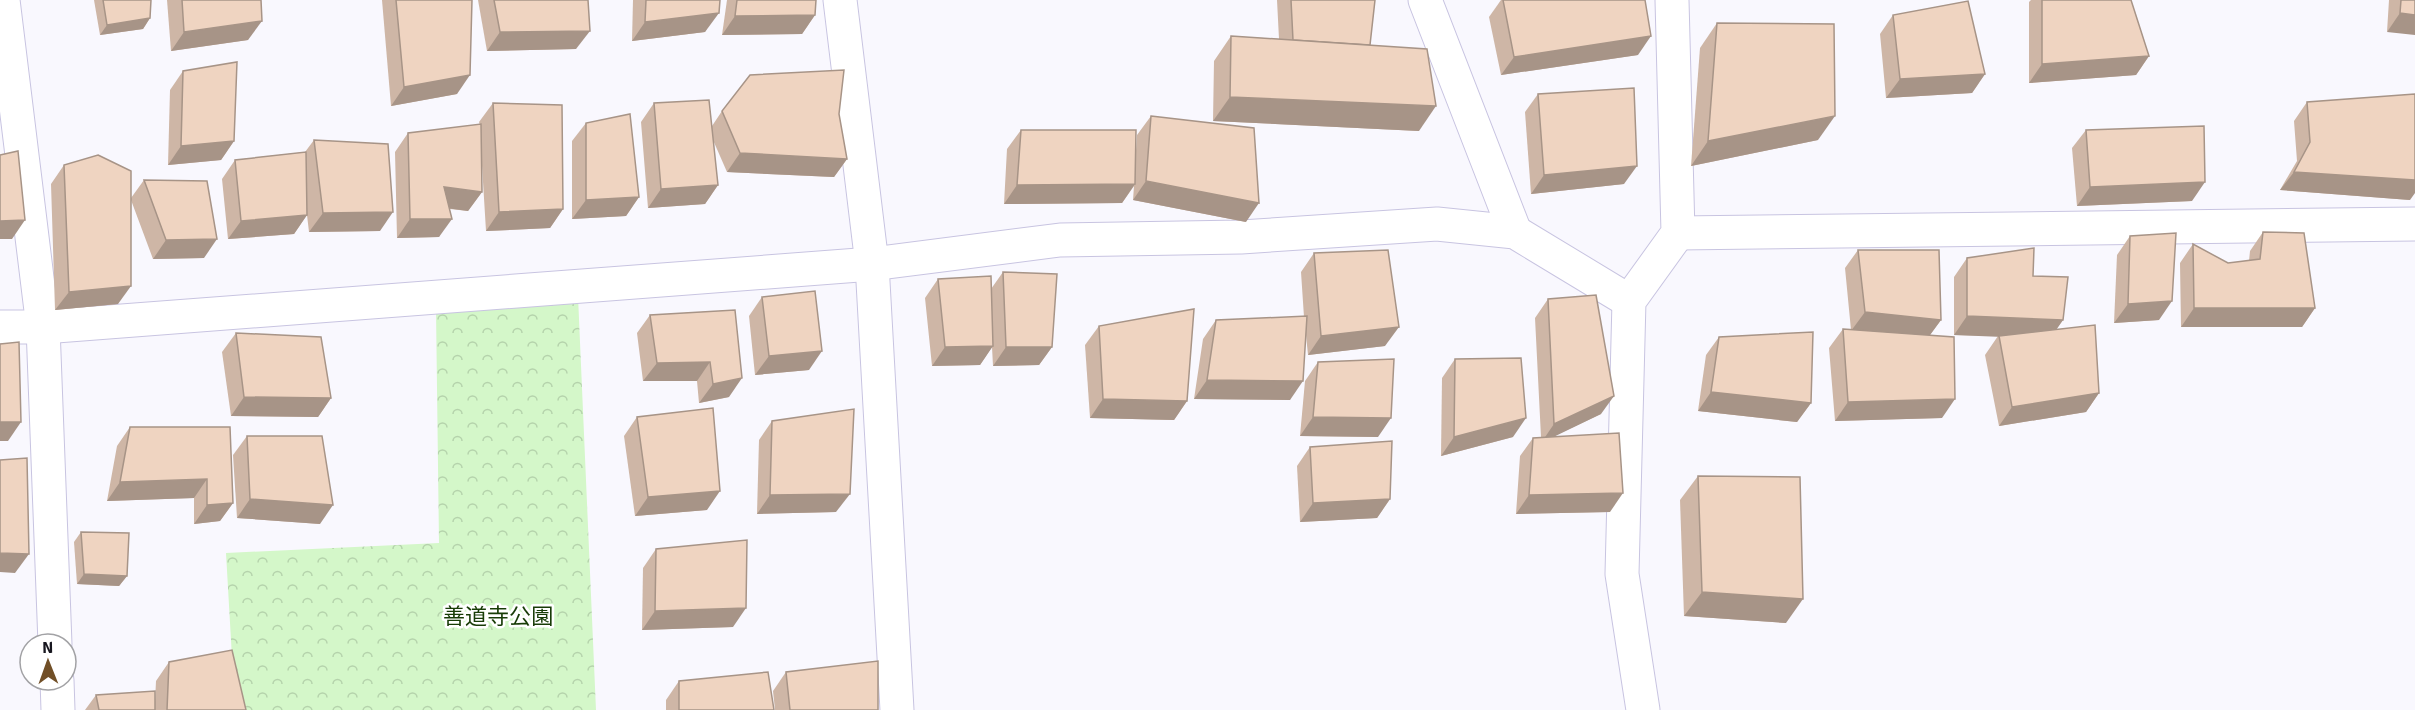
<svg xmlns="http://www.w3.org/2000/svg" width="2415" height="710" viewBox="0 0 2415 710" font-family="Signika,'Noto Sans JP',sans-serif">
<style>
.park{fill:url(#park-crowns)}
.lines{fill:none;stroke-linecap:round;stroke-linejoin:round}
.minor-casing{stroke:#c8c4e1;stroke-width:35}
.minor{stroke:#fff;stroke-width:33}
.wall{fill:#ceb6a6}
.shaded-wall{fill:#a79487}
.building{fill:#efd4c1;stroke:#a79487;stroke-width:1.5}
.labels{text-anchor:middle;dominant-baseline:central;stroke-width:5;stroke-linejoin:round;paint-order:stroke}
.park-label{font-size:22px;fill:#183c07;stroke:#fff}
</style>
<defs>
<pattern id="park-crowns" width="20" height="18" patternUnits="userSpaceOnUse" patternTransform="scale(1.5)"><rect width="20" height="18" fill="#d4f7c9"/><path d="M2 6a3 3 0 1 1 6 0M12 15a3 3 0 1 1 6 0" fill="none" stroke="#b5d3ac"/></pattern>
</defs>
<rect width="100%" height="100%" fill="#f9f8fe"/>
<path class="park" d="M578,296L596,710H235L226,553L439,543L436,310Z"/>
<g class="lines">
<g class="minor-casing">
<g id="minor">
<path d="M3,0L43,327L55,644"/>
<path d="M840,0L872,264L897,710"/>
<path d="M1425,0L1515,232"/>
<path d="M1678,233L2415,224"/>
<path d="M0,327H43L872,264L1060,240L1241,237L1437,224L1515,232L1629,301"/>
<path d="M57,680L58,710"/>
<path d="M1643,710L1622,574L1629,301L1678,233L1672,0"/>
</g>
</g>
<use href="#minor" class="minor"/>
</g>
<g class="wall">
<path d="M94,0H151L150,18L143,29L100,35Z"/>
<path d="M167,0H261L248,40L171,51Z"/>
<path d="M382,0H472L457,94L391,106Z"/>
<path d="M478,0H588L576,49L487,51Z"/>
<path d="M633,0H720L705,32L632,41Z"/>
<path d="M727,0H816L815,15L802,34L722,35Z"/>
<path d="M1277,0H1375L1370,45L1419,131L1213,121L1214,61L1231,36L1279,39Z"/>
<path d="M1501,0H1503L1638,55L1501,75L1489,17Z"/>
<path d="M2031,0H2131L2149,56L2136,75L2029,83V2Z"/>
<path d="M2389,0H2415L2387,32Z"/>
<path d="M1893,15L1985,74L1972,93L1886,98L1880,34Z"/>
<path d="M1717,23L1818,140L1691,166L1700,48Z"/>
<path d="M183,71L234,141L221,160L168,165L170,90Z"/>
<path d="M1538,94L1624,184L1531,194L1525,112Z"/>
<path d="M2307,102L2410,200L2280,190L2297,161L2294,121Z"/>
<path d="M493,103L563,209L550,228L486,231L481,149L482,192L468,211L450,209L439,237L397,238L395,152L408,133L480,125L479,122Z"/>
<path d="M654,103L712,126L722,111L839,114L847,159L834,177L727,172L713,140L718,185L705,204L648,208L641,122Z"/>
<path d="M1151,116L1246,222L1133,200L1134,186L1122,203L1004,204L1007,149L1021,130L1135,166L1137,135Z"/>
<path d="M586,123L639,197L626,216L572,219V141Z"/>
<path d="M2086,130L2192,201L2077,206L2072,148Z"/>
<path d="M314,140L380,231L309,232L307,215L294,234L228,239L222,179L235,160L305,152Z"/>
<path d="M64,165L131,198L144,180L204,258L153,259L131,200L118,304L55,310L51,184Z"/>
<path d="M2263,232L2315,308L2302,327H2181L2180,263L2193,244L2228,263L2249,261L2250,251Z"/>
<path d="M2130,236L2159,320L2114,323L2117,255Z"/>
<path d="M1858,250L1941,320L1930,335L1942,418L1835,421L1829,348L1843,329L1851,330L1845,268Z"/>
<path d="M1314,253L1385,346L1308,355L1306,335L1290,400L1194,399L1203,339L1216,320L1304,317L1301,272Z"/>
<path d="M1967,258L2033,276L2063,320L2056,329L2099,393L2086,412L1999,426L1985,355L1998,336L1954,335V277Z"/>
<path d="M1003,272L1052,347L1039,365L993,366L992,347L980,365L932,366L925,298L938,279L991,289Z"/>
<path d="M762,297L809,370L755,375L749,316Z"/>
<path d="M1548,299L1601,414L1554,436L1610,512L1516,514L1520,456L1533,438L1541,437L1535,318Z"/>
<path d="M735,310L729,397L699,403L697,381H643L637,333L650,315Z"/>
<path d="M1099,326L1187,401L1174,420L1090,418L1085,345Z"/>
<path d="M236,333L331,398L318,417L231,416L222,352Z"/>
<path d="M1719,337L1811,403L1797,422L1698,411L1706,355Z"/>
<path d="M1455,359L1513,437L1441,456L1442,378Z"/>
<path d="M1318,362L1378,437L1300,436L1305,381Z"/>
<path d="M637,417L707,510L635,516L624,436Z"/>
<path d="M772,421L836,512L757,514L759,440Z"/>
<path d="M130,427H230L233,503L220,521L194,524V498L107,501L117,446Z"/>
<path d="M247,436L320,524L237,518L233,455Z"/>
<path d="M1310,447L1390,499L1377,518L1300,522L1297,466Z"/>
<path d="M1698,476L1786,623L1684,616L1680,500Z"/>
<path d="M81,532L127,576L119,586L77,584L74,542Z"/>
<path d="M656,549L733,627L642,630L643,568Z"/>
<path d="M169,662L246,710H85L96,695L155,702L156,681Z"/>
<path d="M786,672L878,710H775L773,691Z"/>
<path d="M679,681L774,710H666V700Z"/>
</g>
<g class="shaded-wall">
<path d="M719,13L705,32L632,41L645,22Z"/>
<path d="M2400,13L2415,15V35L2387,32Z"/>
<path d="M815,15L802,34L722,35L735,16Z"/>
<path d="M150,18L143,29L100,35L107,25Z"/>
<path d="M262,21L248,40L171,51L184,32Z"/>
<path d="M590,31L576,49L487,51L500,32Z"/>
<path d="M1651,36L1638,55L1501,75L1514,57Z"/>
<path d="M2149,56L2136,75L2029,83L2042,64Z"/>
<path d="M1985,74L1972,93L1886,98L1900,79Z"/>
<path d="M470,75L457,94L391,106L404,87Z"/>
<path d="M1230,97L1436,106L1419,131L1213,121Z"/>
<path d="M1835,116L1818,140L1691,166L1708,141Z"/>
<path d="M234,141L221,160L168,165L181,146Z"/>
<path d="M740,153L847,159L834,177L727,172Z"/>
<path d="M1637,166L1624,184L1531,194L1544,175Z"/>
<path d="M2294,172L2415,180V193L2410,200L2280,190Z"/>
<path d="M1146,181L1259,203L1246,222L1133,200Z"/>
<path d="M2205,182L2192,201L2077,206L2090,187Z"/>
<path d="M1135,184L1122,203L1004,204L1017,185Z"/>
<path d="M718,185L705,204L648,208L661,189Z"/>
<path d="M444,187L482,192L468,211L431,206Z"/>
<path d="M639,197L626,216L572,219L586,200Z"/>
<path d="M563,209L550,228L486,231L499,212Z"/>
<path d="M393,212L380,231L309,232L323,213Z"/>
<path d="M307,215L294,234L228,239L241,221Z"/>
<path d="M410,219H452L439,237L397,238Z"/>
<path d="M25,220L12,239H0V221Z"/>
<path d="M217,239L204,258L153,259L166,240Z"/>
<path d="M131,286L118,304L55,310L69,292Z"/>
<path d="M2172,301L2159,320L2114,323L2128,304Z"/>
<path d="M2194,308H2315L2302,327H2181Z"/>
<path d="M1865,312L1941,320L1927,339L1851,331Z"/>
<path d="M1967,316L2063,320L2050,339L1954,335Z"/>
<path d="M1399,327L1385,346L1308,355L1321,336Z"/>
<path d="M993,346L980,365L932,366L945,347Z"/>
<path d="M1006,347H1052L1039,365L993,366Z"/>
<path d="M822,351L809,370L755,375L769,356Z"/>
<path d="M710,362L697,381H643L657,363Z"/>
<path d="M742,378L729,397L699,403L713,384Z"/>
<path d="M1207,380L1303,381L1290,400L1194,399Z"/>
<path d="M1711,392L1811,403L1797,422L1698,411Z"/>
<path d="M2099,393L2086,412L1999,426L2012,407Z"/>
<path d="M1614,396L1601,414L1541,443L1554,424Z"/>
<path d="M244,397L331,398L318,417L231,416Z"/>
<path d="M1103,399L1187,401L1174,420L1090,418Z"/>
<path d="M1955,399L1942,418L1835,421L1848,402Z"/>
<path d="M1313,417L1391,418L1378,437L1300,436Z"/>
<path d="M1526,418L1513,437L1441,456L1454,437Z"/>
<path d="M0,422H21L8,441H0Z"/>
<path d="M207,479L194,498L107,501L120,482Z"/>
<path d="M720,491L707,510L635,516L648,497Z"/>
<path d="M1623,493L1610,512L1516,514L1529,495Z"/>
<path d="M850,494L836,512L757,514L770,495Z"/>
<path d="M250,499L333,505L320,524L237,518Z"/>
<path d="M1390,499L1377,518L1300,522L1313,503Z"/>
<path d="M233,503L220,521L194,524L207,505Z"/>
<path d="M0,553L29,554L15,573L0,572Z"/>
<path d="M84,574L127,576L119,586L77,584Z"/>
<path d="M1702,592L1803,599L1786,623L1684,616Z"/>
<path d="M746,608L733,627L642,630L655,611Z"/>
</g>
<g class="building">
<path d="M103,0H151L150,18L107,25Z"/>
<path d="M182,0H261L262,21L184,32Z"/>
<path d="M396,0H472L470,75L404,87Z"/>
<path d="M494,0H588L590,31L500,32Z"/>
<path d="M646,0H720L719,13L645,22Z"/>
<path d="M737,0H816L815,15L735,16Z"/>
<path d="M1291,0H1375L1370,45L1293,40Z"/>
<path d="M1503,0H1645L1651,36L1514,57Z"/>
<path d="M2042,0H2131L2149,56L2042,64Z"/>
<path d="M2401,0H2415V15L2400,13Z"/>
<path d="M1968,1L1985,74L1900,79L1893,15Z"/>
<path d="M1717,23L1834,24L1835,116L1708,141Z"/>
<path d="M1231,36L1427,49L1436,106L1230,97Z"/>
<path d="M237,62L234,141L181,146L183,71Z"/>
<path d="M844,70L839,114L847,159L740,153L722,111L750,75Z"/>
<path d="M1634,88L1637,166L1544,175L1538,94Z"/>
<path d="M2415,94V180L2294,172L2310,142L2307,102Z"/>
<path d="M709,100L718,185L661,189L654,103Z"/>
<path d="M493,103L562,105L563,209L499,212Z"/>
<path d="M630,114L639,197L586,200V123Z"/>
<path d="M1151,116L1254,128L1259,203L1146,181Z"/>
<path d="M481,124L482,192L444,187L452,219H410L408,133Z"/>
<path d="M2204,126L2205,182L2090,187L2086,130Z"/>
<path d="M1021,130H1136L1135,184L1017,185Z"/>
<path d="M314,140L388,144L393,212L323,213Z"/>
<path d="M18,151L25,220L0,221V155Z"/>
<path d="M306,152L307,215L241,221L235,160Z"/>
<path d="M98,155L131,171V286L69,292L64,165Z"/>
<path d="M144,180L207,181L217,239L166,240Z"/>
<path d="M2263,232L2304,233L2315,308H2194L2193,244L2228,263L2260,259Z"/>
<path d="M2176,233L2172,301L2128,304L2130,236Z"/>
<path d="M2034,248L2033,276L2068,277L2063,320L1967,316V258Z"/>
<path d="M1388,250L1399,327L1321,336L1314,253Z"/>
<path d="M1858,250H1939L1941,320L1865,312Z"/>
<path d="M1003,272L1057,274L1052,347H1006Z"/>
<path d="M991,276L993,346L945,347L938,279Z"/>
<path d="M815,291L822,351L769,356L762,297Z"/>
<path d="M1596,295L1614,396L1554,424L1548,299Z"/>
<path d="M1194,309L1187,401L1103,399L1099,326Z"/>
<path d="M735,310L742,378L713,384L710,362L657,363L650,315Z"/>
<path d="M1307,316L1303,381L1207,380L1216,320Z"/>
<path d="M2095,325L2099,393L2012,407L1999,336Z"/>
<path d="M1843,329L1954,337L1955,399L1848,402Z"/>
<path d="M1813,332L1811,403L1711,392L1719,337Z"/>
<path d="M236,333L321,337L331,398L244,397Z"/>
<path d="M19,342L21,422H0V344Z"/>
<path d="M1521,358L1526,418L1454,437L1455,359Z"/>
<path d="M1394,359L1391,418L1313,417L1318,362Z"/>
<path d="M713,408L720,491L648,497L637,417Z"/>
<path d="M854,409L850,494L770,495L772,421Z"/>
<path d="M130,427H230L233,503L207,505V479L120,482Z"/>
<path d="M1619,433L1623,493L1529,495L1533,438Z"/>
<path d="M247,436H322L333,505L250,499Z"/>
<path d="M1392,441L1390,499L1313,503L1310,447Z"/>
<path d="M27,458L29,554L0,553V460Z"/>
<path d="M1698,476L1800,477L1803,599L1702,592Z"/>
<path d="M81,532L129,533L127,576L84,574Z"/>
<path d="M747,540L746,608L655,611L656,549Z"/>
<path d="M232,650L246,710H167L169,662Z"/>
<path d="M878,661V710H790L786,672Z"/>
<path d="M768,672L774,710H679V681Z"/>
<path d="M155,691V710H99L96,695Z"/>
</g>
<g class="labels">
<g class="park-label">
<text x="498" y="616">善道寺公園</text>
</g>
</g>
<g transform="translate(48 662) rotate(359)"><circle r="28" fill="#ffffff" stroke="#a2a2a5" stroke-width="1.5"/>
<path d="M0-4.5L10 22L0 15L-10 22Z" fill="#714f27"/>
<text y="-9" font-size="16" font-weight="bold" text-anchor="middle" fill="#17161f">N</text>
</g>
</svg>
